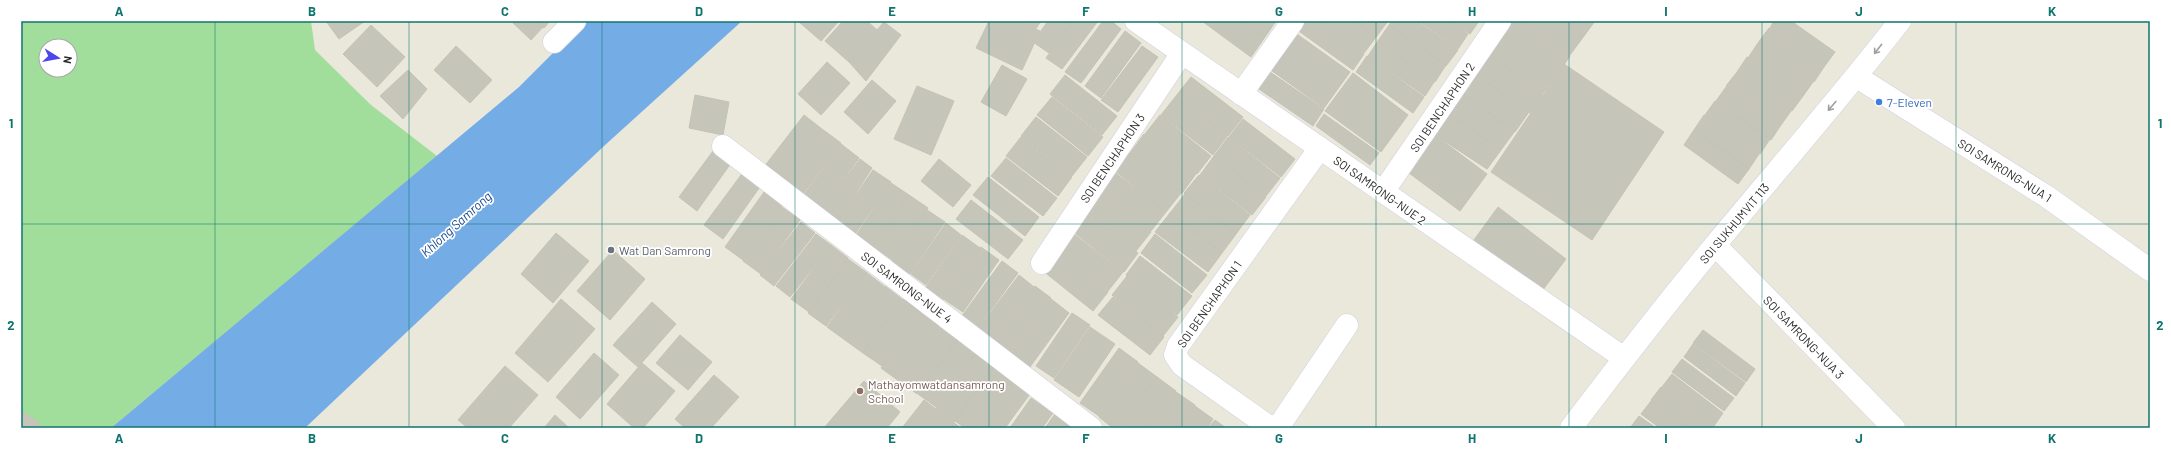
<svg xmlns="http://www.w3.org/2000/svg" width="2171" height="449" viewBox="0 0 2171 449" font-family="Barlow,sans-serif">
<style>
.green{fill:#a2de9b;fill-rule:evenodd}
.water{fill:#74ade6}
.building{fill:#c6c5ba;stroke:#c5c3b5}
.lines{fill:none;stroke-linecap:round;stroke-linejoin:round}
.minor-casing{stroke:#d1d1e1;stroke-width:23}
.secondary-casing{stroke:#d1d1e1;stroke-width:23}
.minor{stroke:#fff;stroke-width:22}
.secondary{stroke:#fff;stroke-width:22}
.oneway{stroke:#9f9f9f}
.grid{fill:none;stroke:#0f766e;stroke-width:1;stroke-opacity:0.55}
.shop-dot{fill:#3f7fe0;stroke:#fff;stroke-width:1.5}
.worship-dot{fill:#6b7280;stroke:#fff;stroke-width:1.5}
.education-dot{fill:#8d6e63;stroke:#fff;stroke-width:1.5}
.labels{text-anchor:middle;dominant-baseline:central;stroke-width:3.5;stroke-linejoin:round;paint-order:stroke}
.shop-label{font-size:12px;fill:#366cbe;stroke:#fff;text-anchor:start}
.street-label{font-size:12px;fill:#292929;stroke:#fff}
.worship-label{font-size:12px;fill:#5b616d;stroke:#fff;text-anchor:start}
.education-label{font-size:12px;fill:#785e54;stroke:#fff;text-anchor:start}
.water-label{font-size:13px;font-style:italic;fill:#164990;stroke:#fff}
.neatline{fill:none;stroke:#0f766e;stroke-width:1.5}
.grid-label{font-size:13px;text-anchor:middle;font-weight:bold;fill:#0f766e}
</style>
<rect width="100%" height="100%" fill="#eae7db"/>
<path class="green" d="M21,21H311L315,50L371,105L437,156L111,428H36L21,420ZM46,46H70V70H46Z"/>
<path class="water" d="M585,21H742L604,146L305,428H111L519,87Z"/>
<g class="building">
<path d="M326,21H365L339,39Z"/>
<path d="M511,21H536L543,27L531,40Z"/>
<path d="M536,21H550L544,28Z"/>
<path d="M798,21H839L821,41Z"/>
<path d="M843,21H867L877,30L849,62L825,41Z"/>
<path d="M989,21H1018L1040,31L1022,70L976,48Z"/>
<path d="M1022,21H1041L1035,30Z"/>
<path d="M1048,21H1073L1049,53L1033,42Z"/>
<path d="M1073,21H1098L1062,69L1046,58Z"/>
<path d="M1103,21H1111L1121,29L1081,83L1065,72Z"/>
<path d="M1202,21H1243L1265,37L1251,57Z"/>
<path d="M1244,21H1276L1265,37Z"/>
<path d="M1302,21H1319L1364,54L1353,70L1296,29Z"/>
<path d="M1320,21H1353L1376,37L1364,53Z"/>
<path d="M1353,21H1388L1376,37Z"/>
<path d="M1392,21H1417L1458,50L1446,66L1389,25Z"/>
<path d="M1419,21H1450L1468,34L1458,49Z"/>
<path d="M1451,21H1479L1470,34Z"/>
<path d="M1511,21H1522L1570,56L1557,75L1501,35Z"/>
<path d="M1523,21H1563L1584,36L1570,55Z"/>
<path d="M1563,21H1595L1584,36Z"/>
<path d="M1774,21H1791L1835,52L1824,67L1770,28Z"/>
<path d="M884,22L901,35L866,81L849,62Z"/>
<path d="M371,25L405,57L377,87L343,54Z"/>
<path d="M1389,25L1446,65L1435,82L1378,41Z"/>
<path d="M1769,28L1824,67L1814,82L1758,43Z"/>
<path d="M1125,31L1141,43L1101,98L1085,86Z"/>
<path d="M1294,32L1350,72L1324,108L1268,68Z"/>
<path d="M1501,35L1556,75L1543,93L1487,54Z"/>
<path d="M1378,41L1434,82L1425,96L1368,56Z"/>
<path d="M1758,43L1813,82L1803,96L1748,58Z"/>
<path d="M456,46L492,80L470,103L434,70Z"/>
<path d="M1142,46L1158,57L1118,112L1101,100Z"/>
<path d="M1488,54L1543,94L1530,113L1474,74Z"/>
<path d="M1367,56L1424,97L1413,113L1356,72Z"/>
<path d="M1747,57L1803,96L1792,111L1737,72Z"/>
<path d="M827,62L850,83L821,115L798,94Z"/>
<path d="M1564,64L1664,132L1592,240L1491,172Z"/>
<path d="M1002,65L1027,79L1006,116L981,102Z"/>
<path d="M408,70L427,89L403,119L380,96Z"/>
<path d="M1267,70L1324,109L1313,126L1256,87Z"/>
<path d="M1737,72L1791,111L1781,125L1726,86Z"/>
<path d="M1353,73L1408,115L1381,152L1325,111Z"/>
<path d="M1474,73L1529,112L1515,132L1460,92Z"/>
<path d="M1065,75L1117,116L1102,135L1050,94Z"/>
<path d="M1191,77L1243,117L1228,136L1176,96Z"/>
<path d="M872,80L896,101L868,134L844,112Z"/>
<path d="M917,86L954,101L931,155L894,139Z"/>
<path d="M1726,87L1781,125L1771,140L1716,101Z"/>
<path d="M1460,92L1515,131L1501,150L1446,111Z"/>
<path d="M695,95L729,102L723,135L689,128Z"/>
<path d="M1176,96L1227,136L1213,155L1161,115Z"/>
<path d="M1052,97L1103,137L1088,156L1037,115Z"/>
<path d="M1715,101L1770,139L1760,154L1705,115Z"/>
<path d="M1445,111L1501,150L1487,169L1432,133Z"/>
<path d="M1324,114L1379,153L1370,165L1316,126Z"/>
<path d="M804,115L822,129L784,181L764,167Z"/>
<path d="M1160,115L1211,156L1197,174L1145,134Z"/>
<path d="M1704,115L1759,154L1749,169L1694,130Z"/>
<path d="M1036,117L1087,157L1072,176L1021,136Z"/>
<path d="M1243,119L1295,159L1281,177L1229,137Z"/>
<path d="M822,129L841,143L802,195L784,182Z"/>
<path d="M1694,130L1749,169L1738,184L1684,145Z"/>
<path d="M1432,133L1487,174L1460,211L1405,170Z"/>
<path d="M1144,134L1196,174L1182,193L1130,153Z"/>
<path d="M1021,137L1072,177L1058,196L1006,156Z"/>
<path d="M1228,137L1280,178L1266,196L1214,156Z"/>
<path d="M719,143L736,156L697,211L679,197Z"/>
<path d="M841,144L859,158L821,211L802,197Z"/>
<path d="M1129,153L1181,193L1166,212L1115,171Z"/>
<path d="M1214,156L1266,197L1252,215L1200,175Z"/>
<path d="M1006,158L1057,198L1043,216L991,176Z"/>
<path d="M860,159L872,168L837,222L821,211Z"/>
<path d="M939,159L971,185L953,207L921,181Z"/>
<path d="M873,170L891,182L855,234L837,222Z"/>
<path d="M744,171L762,184L723,239L704,225Z"/>
<path d="M1114,172L1166,212L1151,231L1100,191Z"/>
<path d="M1199,175L1250,215L1236,234L1184,193Z"/>
<path d="M988,177L1039,217L1025,236L973,195Z"/>
<path d="M891,183L909,195L873,247L856,235Z"/>
<path d="M764,192L782,206L743,260L725,247Z"/>
<path d="M1100,192L1151,232L1136,251L1085,211Z"/>
<path d="M1185,194L1236,234L1222,253L1170,213Z"/>
<path d="M909,195L928,208L892,260L874,247Z"/>
<path d="M971,200L1023,240L1008,259L956,219Z"/>
<path d="M782,207L800,220L761,274L743,261Z"/>
<path d="M1498,207L1566,259L1539,295L1471,244Z"/>
<path d="M927,210L945,222L910,274L892,261Z"/>
<path d="M1086,213L1138,253L1124,272L1072,231Z"/>
<path d="M1170,213L1222,253L1208,272L1155,232Z"/>
<path d="M801,222L815,233L774,286L760,275Z"/>
<path d="M946,223L961,235L926,285L911,274Z"/>
<path d="M1071,232L1123,272L1108,291L1057,251Z"/>
<path d="M556,233L589,261L553,303L521,274Z"/>
<path d="M816,234L831,245L790,297L776,286Z"/>
<path d="M1155,234L1207,275L1192,293L1141,253Z"/>
<path d="M962,235L980,248L944,300L926,287Z"/>
<path d="M831,245L848,258L809,312L791,299Z"/>
<path d="M981,247L999,260L963,312L945,300Z"/>
<path d="M613,250L645,279L610,320L577,291Z"/>
<path d="M1057,251L1108,292L1093,311L1042,270Z"/>
<path d="M1140,256L1192,296L1177,315L1126,275Z"/>
<path d="M848,259L866,272L826,326L808,313Z"/>
<path d="M1002,261L1018,273L978,328L962,316Z"/>
<path d="M866,272L884,286L845,340L827,327Z"/>
<path d="M1019,275L1034,287L994,341L978,329Z"/>
<path d="M1127,276L1178,317L1163,336L1112,295Z"/>
<path d="M885,286L902,299L863,353L845,340Z"/>
<path d="M1035,286L1051,298L1011,353L995,341Z"/>
<path d="M1113,297L1164,337L1150,355L1098,315Z"/>
<path d="M561,299L595,329L548,382L515,353Z"/>
<path d="M903,299L921,312L882,366L863,353Z"/>
<path d="M1051,299L1069,313L1030,367L1012,353Z"/>
<path d="M652,302L676,324L638,367L613,345Z"/>
<path d="M921,313L939,326L899,381L881,368Z"/>
<path d="M1072,313L1090,325L1054,378L1036,366Z"/>
<path d="M939,327L957,340L917,394L900,381Z"/>
<path d="M1090,327L1115,344L1079,397L1054,380Z"/>
<path d="M1703,330L1755,369L1746,382L1693,343Z"/>
<path d="M680,335L712,362L688,390L656,363Z"/>
<path d="M957,340L975,354L936,407L918,394Z"/>
<path d="M1693,344L1745,383L1736,396L1684,357Z"/>
<path d="M1119,348L1138,362L1099,416L1080,403Z"/>
<path d="M594,353L619,375L580,419L556,397Z"/>
<path d="M975,354L994,367L954,422L936,408Z"/>
<path d="M1682,359L1734,398L1724,411L1672,372Z"/>
<path d="M642,363L675,391L643,428H634L607,404Z"/>
<path d="M1138,363L1157,377L1119,428H1113L1099,417Z"/>
<path d="M505,366L538,395L509,428H468L458,420Z"/>
<path d="M994,366L1012,380L977,428H965L955,421Z"/>
<path d="M1672,374L1723,413L1714,426L1662,387Z"/>
<path d="M714,375L739,397L711,428H685L675,419Z"/>
<path d="M1157,377L1176,391L1149,428H1120Z"/>
<path d="M864,381L900,412L887,428H824Z"/>
<path d="M1012,381L1030,394L1005,428H978Z"/>
<path d="M1661,387L1713,426L1711,428H1688L1651,400Z"/>
<path d="M1176,392L1195,405L1178,428H1149Z"/>
<path d="M1031,398L1053,413L1042,428H1010Z"/>
<path d="M924,400L961,428H902Z"/>
<path d="M1651,401L1687,428H1660L1641,414Z"/>
<path d="M1195,406L1213,419L1207,428H1178Z"/>
<path d="M21,411L40,423L37,428H21Z"/>
<path d="M1055,414L1075,428H1045Z"/>
<path d="M555,415L569,428H544Z"/>
<path d="M1639,416L1656,428H1630Z"/>
<path d="M1215,420L1226,428H1208Z"/>
</g>
<g class="lines">
<g class="minor-casing">
<g id="minor">
<path d="M1136,21L1624,358"/>
<path d="M554,42L575,21"/>
<path d="M1857,77L2046,196L2150,270"/>
<path d="M1241,94L1293,21"/>
<path d="M723,146L1091,428"/>
<path d="M1320,148L1178,346L1175,355L1182,365L1268,426L1275,427L1281,423L1347,325"/>
<path d="M1383,192L1500,21"/>
<path d="M1715,245L1894,428"/>
<path d="M1042,263L1182,53"/>
</g>
</g>
<g class="secondary-casing">
<path id="secondary" d="M1571,428C1618,366 1665,305 1715,245C1777,170 1841,97 1900,21"/>
</g>
<use href="#minor" class="minor"/>
<use href="#secondary" class="secondary"/>
</g>
<defs><path id="oneway-shaft" d="M-6 0H5M1.5-3L5.5 0L1.5 3" fill="none" stroke-width="1.6" stroke-linecap="round" stroke-linejoin="round"/></defs>
<g class="oneway">
<use href="#oneway-shaft" transform="translate(1878 49) rotate(128)"/>
<use href="#oneway-shaft" transform="translate(1832 106) rotate(130)"/>
</g>
<path class="grid" d="M215,21V428M409,21V428M602,21V428M795,21V428M989,21V428M1182,21V428M1376,21V428M1569,21V428M1762,21V428M1956,21V428M21,224H2150"/>
<circle class="shop-dot" cx="1879" cy="102" r="4"/>
<circle class="worship-dot" cx="611" cy="250" r="4"/>
<circle class="education-dot" cx="860" cy="391" r="4"/>
<g class="labels">
<g class="shop-label">
<text x="1887" y="102">7-Eleven</text>
</g>
<g class="street-label">
<text transform="translate(1442 107) rotate(-56)">SOI BENCHAPHON 2</text>
<text transform="translate(1112 158) rotate(-56)">SOI BENCHAPHON 3</text>
<text transform="translate(2005 170) rotate(32)">SOI SAMRONG-NUA 1</text>
<text transform="translate(1380 190) rotate(35)">SOI SAMRONG-NUE 2</text>
<text transform="translate(1734 223) rotate(-50)">SOI SUKHUMVIT 113</text>
<text transform="translate(907 287) rotate(37)">SOI SAMRONG-NUE 4</text>
<text transform="translate(1209 304) rotate(-55)">SOI BENCHAPHON 1</text>
<text transform="translate(1804 337) rotate(46)">SOI SAMRONG-NUA 3</text>
</g>
<g class="worship-label">
<text x="619" y="250">Wat Dan Samrong</text>
</g>
<g class="education-label">
<text x="868" y="384">Mathayomwatdansamrong<tspan x="868" dy="14">School</tspan></text>
</g>
<g class="water-label">
<text transform="translate(456 224) rotate(-42)">Khlong Samrong</text>
</g>
</g>
<rect width="2171" height="449" fill="none" stroke="#ffffff" stroke-width="44"/>
<g transform="translate(58 58) rotate(101)"><circle r="19" fill="#ffffff" stroke="#a9a9a9"/>
<path d="M0-3L7 15L0 10L-7 15Z" fill="#4d45ee"/>
<text y="-6" font-size="11" font-weight="bold" text-anchor="middle" fill="#292929">N</text>
</g>
<rect x="22" y="22" width="2127" height="405" class="neatline"/>
<g class="grid-label">
<text x="119" y="16">A</text>
<text x="312" y="16">B</text>
<text x="505" y="16">C</text>
<text x="699" y="16">D</text>
<text x="892" y="16">E</text>
<text x="1086" y="16">F</text>
<text x="1279" y="16">G</text>
<text x="1472" y="16">H</text>
<text x="1666" y="16">I</text>
<text x="1859" y="16">J</text>
<text x="2052" y="16">K</text>
<text x="11" y="128">1</text>
<text x="2160" y="128">1</text>
<text x="11" y="330">2</text>
<text x="2160" y="330">2</text>
<text x="119" y="443">A</text>
<text x="312" y="443">B</text>
<text x="505" y="443">C</text>
<text x="699" y="443">D</text>
<text x="892" y="443">E</text>
<text x="1086" y="443">F</text>
<text x="1279" y="443">G</text>
<text x="1472" y="443">H</text>
<text x="1666" y="443">I</text>
<text x="1859" y="443">J</text>
<text x="2052" y="443">K</text>
</g>
</svg>
